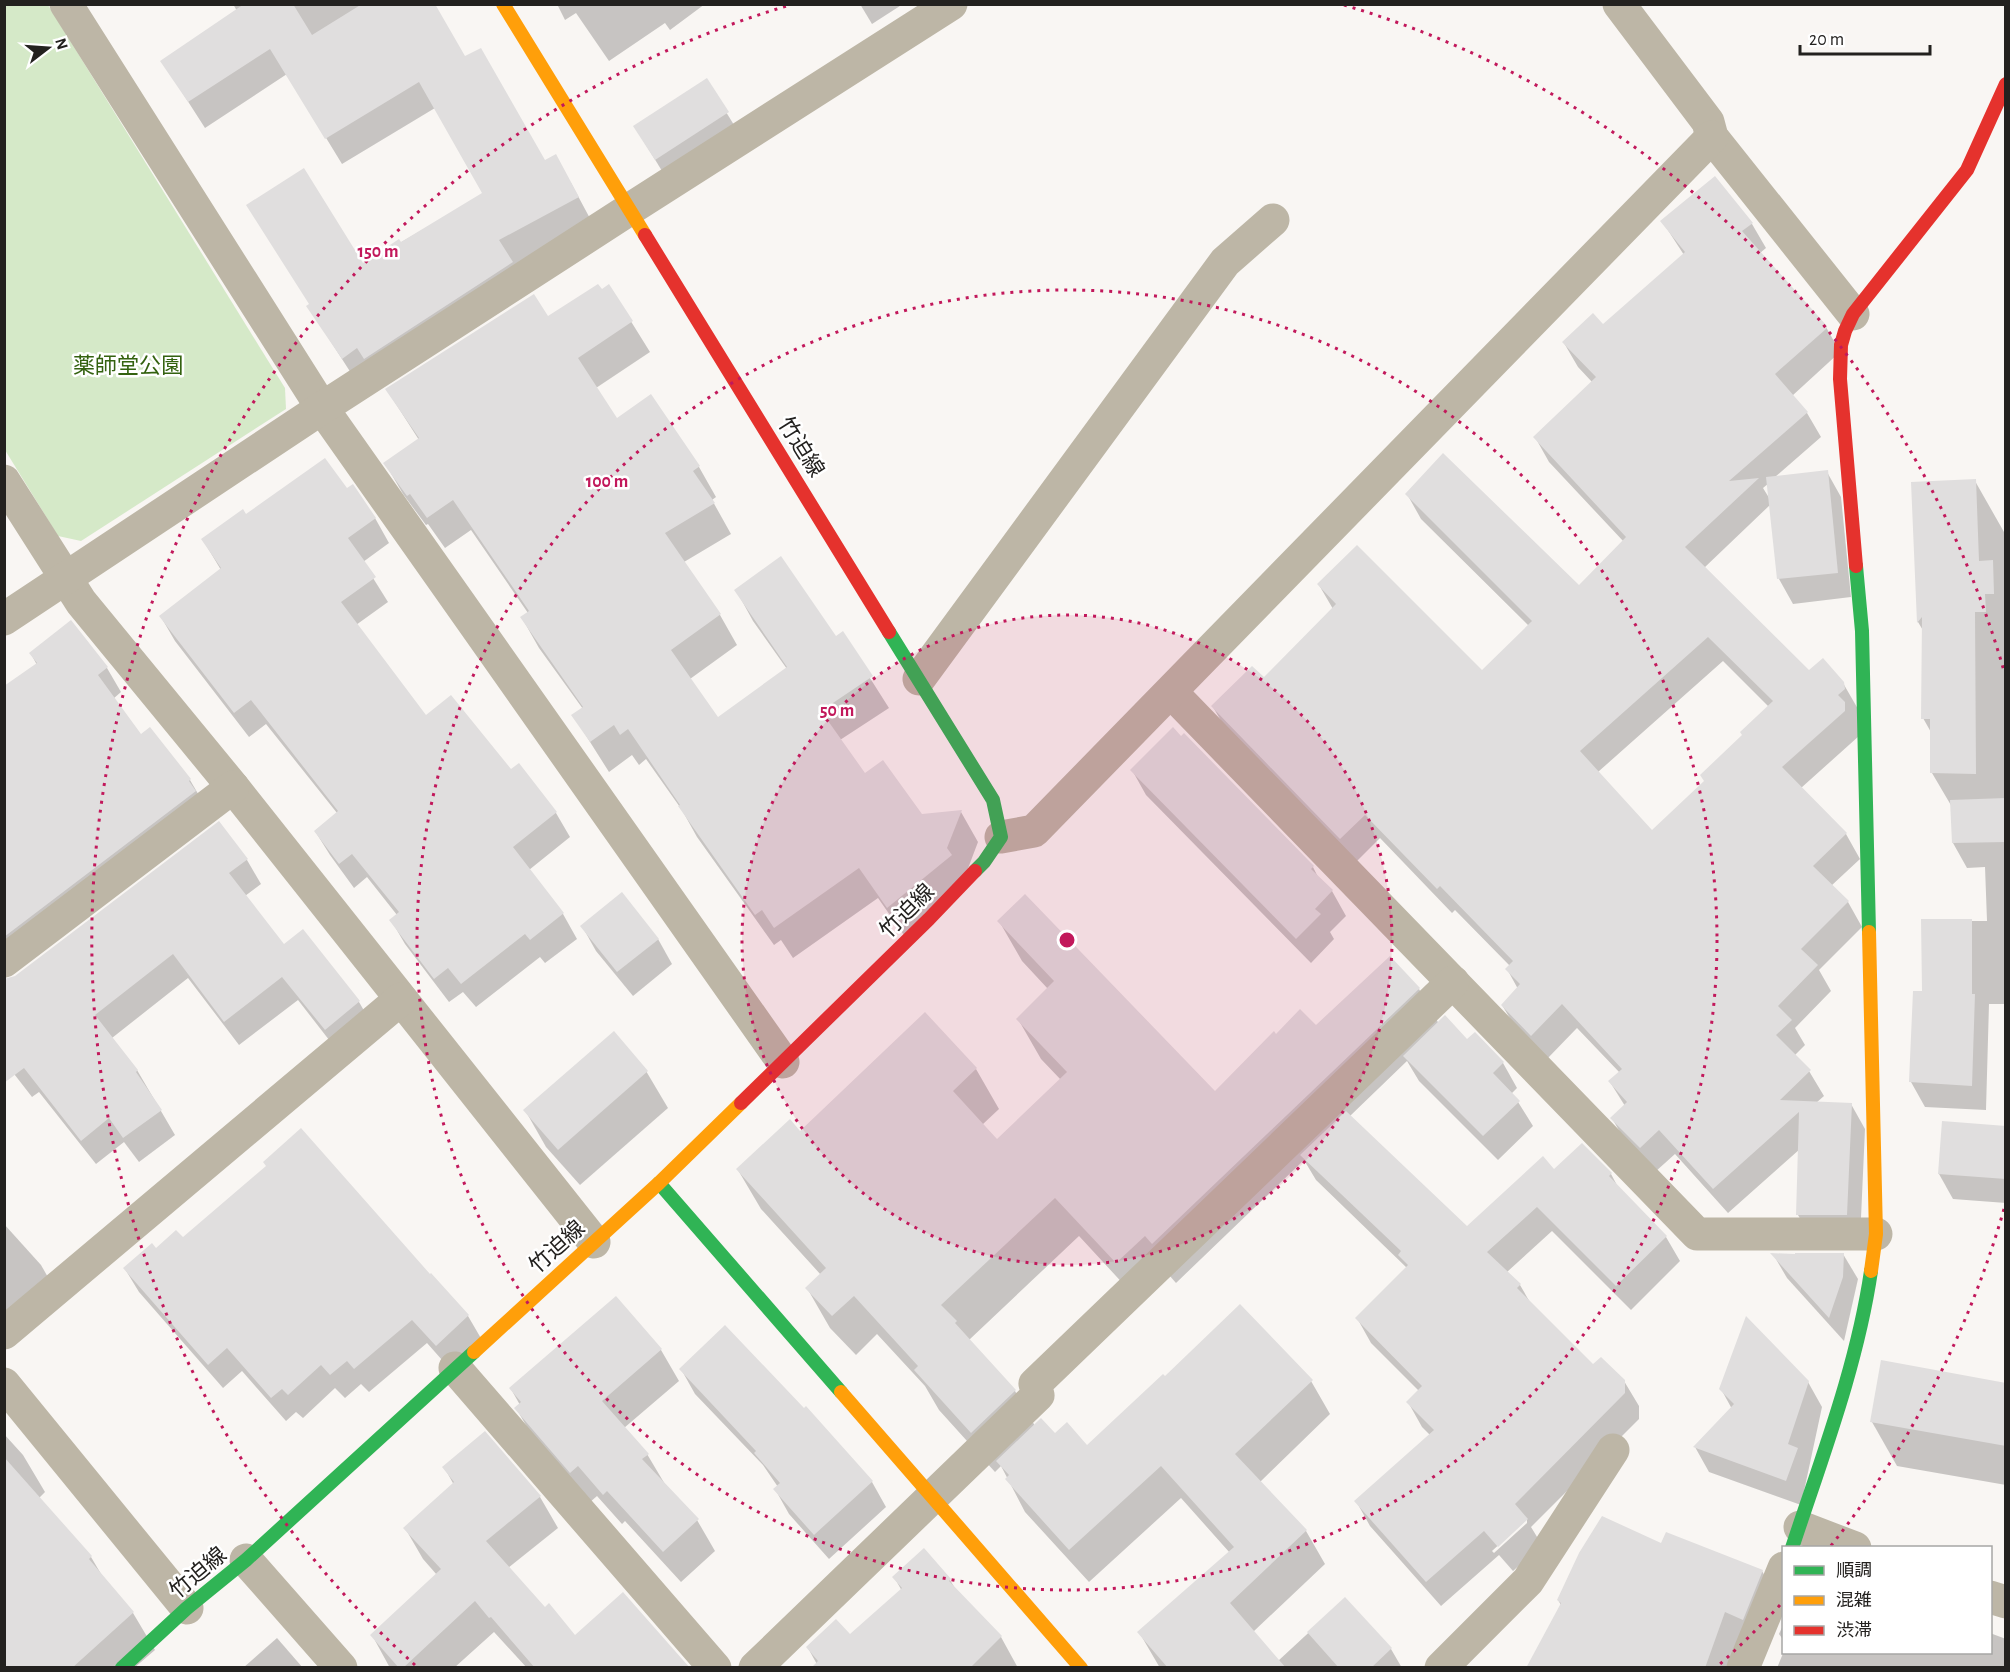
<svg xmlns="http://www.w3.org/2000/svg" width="2010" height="1672" viewBox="0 0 2010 1672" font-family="'Alegreya Sans','Noto Sans JP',sans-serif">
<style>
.green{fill:#d5e9c8}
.shadow{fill:#0003;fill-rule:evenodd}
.building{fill:#e0dede;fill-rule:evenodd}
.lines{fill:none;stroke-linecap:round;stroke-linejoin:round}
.street{stroke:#bdb6a6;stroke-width:33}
.fast{stroke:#30b455;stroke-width:14}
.slow{stroke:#ff9f0a;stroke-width:14}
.jam{stroke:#e5322d;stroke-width:14}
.ring{fill:none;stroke:#c2185b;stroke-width:3;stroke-dasharray:3 6}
.labels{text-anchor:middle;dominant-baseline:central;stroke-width:5;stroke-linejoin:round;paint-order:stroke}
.park-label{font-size:22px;fill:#346210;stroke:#fff}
.street-label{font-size:22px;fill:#23211f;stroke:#fff}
.centre{fill:#c2185b;stroke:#fff;stroke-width:3}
.ring-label{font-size:18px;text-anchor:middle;font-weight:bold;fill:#c2185b;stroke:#fff;stroke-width:5;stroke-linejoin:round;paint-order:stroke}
</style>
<rect width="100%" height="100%" fill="#f9f6f3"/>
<path class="green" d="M5,5H48L285,388L286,409L81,541L58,536L5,450Z"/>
<g class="shadow">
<path d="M233,4H433L464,58L545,162L571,183L593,224L358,384L308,306L362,265L484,194L435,108L342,164L287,74L205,128L162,61L237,11Z"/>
<path d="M557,4H705L670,30L665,23L609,61L576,13L565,20Z"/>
<path d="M860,4H903L872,24Z"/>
<path d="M707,81L742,138L670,184L635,127Z"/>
<path d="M1662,221L1752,224L1766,248L1760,253L1826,327L1840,352L1792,396L1807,413L1821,437L1775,477L1827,472L1841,497L1851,597L1793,604L1779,579L1771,504L1704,568L1809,673L1843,683L1858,709L1859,736L1801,788L1846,834L1860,859L1831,886L1848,902L1862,927L1819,970L1831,991L1795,1028L1805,1045L1794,1056L1809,1071L1824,1096L1816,1103L1851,1104L1865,1129L1860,1240H1812L1798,1215L1800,1149L1728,1213L1675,1154L1655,1172L1626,1143L1612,1118L1625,1106L1610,1082L1620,1073L1577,1028L1546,1060L1517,1030L1502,1005L1518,989L1507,969L1510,966L1455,910L1452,913L1380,838L1355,863L1227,731L1213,707L1264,679L1333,609L1319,585L1482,672L1529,626L1421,519L1407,494L1580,587L1624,542L1549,462L1535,437L1592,382L1578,367L1564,343L1603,326L1684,255ZM1769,483L1771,501L1763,488ZM1723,661L1769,707L1705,782L1652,832L1598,772Z"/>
<path d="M609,286L650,352L596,388L617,420L699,467L716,497L712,500L731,534L684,562L720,615L737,645L690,679L718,719L787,669L753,621L736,590L835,638L842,634L889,708L840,740L865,775L921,815L961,812L978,842L964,879L906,938L878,898L793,958L781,940L774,945L697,837L682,810L646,759L639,765L632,755L609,772L573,715L583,709L539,648L522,618L528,613L471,530L445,548L428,524L426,525L403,494L385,463L419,440L387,390L548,318Z"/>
<path d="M1975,481L2004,532L2006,560V663H2004L2006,1004H1989L1986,1110L1925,1107L1911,1082L1924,993L1923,921H1987L1985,867L1967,868L1953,843L1952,807L1932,773V734L1923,718L1924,632L1918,622L1913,483Z"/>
<path d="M347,490L375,518L389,543L363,562L388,602L356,625L426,717L511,771L519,765L556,813L570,837L529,870L563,914L577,939L545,963L540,957L476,1007L463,992L449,1002L405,944L391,920L397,915L367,877L354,888L330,855L315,831L337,813L266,724L249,737L175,641L161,617L221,570L203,540L246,516Z"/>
<path d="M31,654L107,668L121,692L113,699L141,736L190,780L204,804L4,973V688L37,665Z"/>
<path d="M1132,770L1313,867L1319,879L1332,891L1346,916L1330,932L1334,939L1311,963L1146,795Z"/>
<path d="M219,823L247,860L261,884L245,896L283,947L359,1002L373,1026L340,1054L298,1000L239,1045L188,978L112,1038L137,1070L175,1135L139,1162L124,1142L96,1164L39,1092L32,1097L4,1061L16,977Z"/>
<path d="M999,921L1215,1093L1276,1036L1316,1027L1419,989L1439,1024L1503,1063L1517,1088L1511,1094L1518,1102L1533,1126L1498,1160L1419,1081L1407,1061L1350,1116L1467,1228L1554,1171L1582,1145L1611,1174L1619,1189L1666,1237L1680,1261L1631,1310L1552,1231L1507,1272L1520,1285L1531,1304L1593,1366L1624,1381L1639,1406V1419L1531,1527L1542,1545L1513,1571L1499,1555L1441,1606L1370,1526L1356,1501L1430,1435L1422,1427L1408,1402L1419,1391L1371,1343L1357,1318L1407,1268L1316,1180L1304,1160L1176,1283L1169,1275L1140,1302L1079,1236L969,1340L1015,1391L1035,1426L1087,1447L1311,1381L1330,1414L1260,1482L1306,1531L1325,1564L1253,1632L1278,1661L1345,1599L1391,1649L1402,1668H1160L1139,1632L1230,1553L1181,1498L1089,1582L1025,1512L1001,1466L995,1472L939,1410L925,1386L877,1334L856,1355L830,1328L807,1288L821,1275L761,1209L738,1170L800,1133L976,1069L999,1109L982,1125L997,1141L1061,1080L1041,1059L1018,1019L1048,989L1022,961ZM1527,1519V1523L1494,1553L1492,1551Z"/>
<path d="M582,926L658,939L672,964L633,996L596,951Z"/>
<path d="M646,1071L668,1108L580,1185L546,1147L525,1110Z"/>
<path d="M2006,1127V1203L1953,1199L1939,1174Z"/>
<path d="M4,1224L41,1265L53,1286L4,1314Z"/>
<path d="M183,1240L430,1276L431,1275L468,1316L482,1340L450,1369L427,1343L369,1392L361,1384L345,1398L335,1388L303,1418L296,1412L286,1421L242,1371L223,1388L139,1292L125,1269L156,1250Z"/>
<path d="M1773,1254H1843L1858,1279L1844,1341L1787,1278Z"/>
<path d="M615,1298L661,1350L679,1381L624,1428L647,1454L666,1486L697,1520L715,1551L681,1582L625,1521L622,1524L597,1496L589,1503L534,1439L516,1408L520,1405L511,1389Z"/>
<path d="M681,1369L803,1410L806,1408L872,1482L886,1507L829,1559L789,1514L775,1489L778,1487L763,1465L695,1394Z"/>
<path d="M1808,1382L1822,1407L1801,1505L1709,1472L1695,1447L1732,1409L1721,1389Z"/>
<path d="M2006,1384V1485L1897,1466L1872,1422Z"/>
<path d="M4,1434L23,1455L45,1492L39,1498L91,1557L104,1579L133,1613L155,1650L134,1668H4Z"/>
<path d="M485,1434L540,1497L558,1528L508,1568L545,1609L575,1637L687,1668H527L494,1632L454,1668H390L372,1635L437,1575L423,1559L405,1528L454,1485L444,1467Z"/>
<path d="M1662,1545L1762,1571L1776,1596L1727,1668H1535L1561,1605L1558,1600Z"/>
<path d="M924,1550L950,1580L956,1590L1001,1637L1018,1668H819L808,1648L850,1636L902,1591L894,1577Z"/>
<path d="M1784,1623V1641L1779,1634Z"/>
<path d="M1990,1633L2006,1639V1668H1777L1784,1651V1652H1990Z"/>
<path d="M277,1638L303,1668H243Z"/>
</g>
<g class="building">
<path d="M244,4H293L312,35L362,4H435L465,56L481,48L545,160L556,154L579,197L499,240L513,262L364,359L357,348L342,359L306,306L309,304L246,205L304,168L363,263L399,239L401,242L482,193L419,82L325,139L270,49L188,102L160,61Z"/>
<path d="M707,78L729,112L655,160L633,126Z"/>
<path d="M1715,176L1753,223L1742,231L1827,326L1826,329L1775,374L1808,412L1729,481L1759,478L1685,547L1809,670L1823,658L1844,682L1845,689L1838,695L1845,702V711L1782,767L1847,833L1813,866L1849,901L1801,949L1818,965L1778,1006L1792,1020L1776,1035L1811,1070L1780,1100L1852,1103L1847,1215H1796L1799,1112L1713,1189L1659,1130L1640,1148L1610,1118L1627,1102L1608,1081L1622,1069L1562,1004L1531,1036L1501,1005L1520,984L1505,969L1513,961L1440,886L1437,889L1365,815L1340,839L1211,706L1252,666L1264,677L1336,604L1317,584L1357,545L1482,670L1532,621L1405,494L1443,453L1579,585L1626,537L1533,437L1596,377L1562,342L1593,313L1603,324L1685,252L1660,221ZM1708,637L1773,701L1740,732L1742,735L1700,775L1704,781L1652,830L1580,751Z"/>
<path d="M598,284L602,289L609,284L633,321L578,358L617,418L651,394L700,466L693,471L715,503L665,533L721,614L671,650L718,717L787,667L734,590L781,556L836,636L843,631L873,676L821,711L865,773L883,760L922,814L962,810L947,848L952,855L887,908L859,868L774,928L762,910L755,915L678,806L680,805L628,729L620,735L614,725L590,742L571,715L583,707L520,617L529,611L453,500L427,518L410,494L407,496L383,463L419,438L385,389L534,294L548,316Z"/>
<path d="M325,458L347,488L353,484L376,518L348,538L376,577L341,602L426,715L451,695L511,769L519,763L557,812L513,847L564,913L530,940L525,934L461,984L448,968L434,979L389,920L399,912L352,854L339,864L314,831L338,811L251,700L234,713L159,616L221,568L201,539L243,509L246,514Z"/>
<path d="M1828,470L1838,573L1777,579L1766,477Z"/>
<path d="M1976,479L1979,561L1993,560L1994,594H1985L1986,612H1975L1976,774L1930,773V719H1921L1922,617L1917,623L1911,482Z"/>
<path d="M71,620L108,667L98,675L141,734L150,727L191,779L189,781L196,791L4,937V686L37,663L29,653Z"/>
<path d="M1173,727L1181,736L1184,733L1314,866L1311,869L1333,890L1315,909L1321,914L1296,939L1130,770Z"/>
<path d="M2006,798V842L1952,843L1950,800Z"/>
<path d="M219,821L248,859L229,873L284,944L303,929L360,1001L325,1030L282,977L224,1022L173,954L95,1015L138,1070L136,1072L162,1110L123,1138L109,1118L81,1141L24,1068L4,1083V979L15,976Z"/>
<path d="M622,892L659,939L617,972L580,926Z"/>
<path d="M1025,894L1215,1091L1274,1031L1276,1034L1300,1009L1316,1025L1390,956L1420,988L1152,1244L1145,1236L1116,1263L1055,1198L941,1305L957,1321L955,1323L1016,1390L971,1433L914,1370L918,1366L854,1296L832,1316L805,1288L826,1268L736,1169L790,1119L800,1131L925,1012L977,1068L953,1091L997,1139L1067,1072L1016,1019L1054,981L997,921Z"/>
<path d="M1921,919H1972V994H1975L1972,1086L1909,1082L1913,991H1922Z"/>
<path d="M1445,1015L1467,1039L1475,1032L1504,1062L1493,1073L1520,1101L1483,1136L1403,1056Z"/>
<path d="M614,1031L648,1071L558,1150L523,1110Z"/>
<path d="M1346,1111L1467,1226L1543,1156L1554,1169L1582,1143L1612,1173L1609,1176L1667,1236L1616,1286L1537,1207L1487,1252L1521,1284L1517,1288L1593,1364L1601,1357L1625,1380V1393L1515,1504L1528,1519L1498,1547L1484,1531L1426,1582L1354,1501L1434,1430L1406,1402L1422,1386L1355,1318L1408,1265L1398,1255L1401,1251L1300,1155Z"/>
<path d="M1942,1121L2006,1126V1179L1938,1174Z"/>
<path d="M301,1128L430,1274L431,1273L469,1315L436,1346L412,1320L354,1369L347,1361L330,1375L321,1365L288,1395L282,1389L271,1398L227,1348L208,1365L123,1268L152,1243L156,1248L176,1230L183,1237L266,1166L263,1162Z"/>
<path d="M1770,1253L1795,1254V1253H1844L1843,1277L1829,1318Z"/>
<path d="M616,1296L662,1349L602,1401L649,1454L642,1459L699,1519L663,1552L607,1491L603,1495L578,1466L570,1473L514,1408L521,1402L509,1388Z"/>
<path d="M1240,1304L1313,1380L1235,1454L1307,1530L1230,1603L1286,1668H1168L1137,1632L1234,1547L1161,1466L1069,1550L1005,1479L1009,1475L996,1461L1041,1418L1055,1433L1067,1422L1087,1445L1163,1374L1165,1376Z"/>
<path d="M1746,1316L1809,1381L1788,1444L1798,1448L1786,1481L1693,1447L1734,1404L1719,1389Z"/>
<path d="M725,1325L804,1408L806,1406L873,1481L814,1535L773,1489L780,1483L754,1453L756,1451L679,1369Z"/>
<path d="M1881,1360L2006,1383V1446L1870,1422Z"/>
<path d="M485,1431L541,1496L486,1541L545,1607L549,1603L575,1635L623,1592L690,1668H535L491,1617L489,1618L475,1601L403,1668H399L370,1635L441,1569L403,1528L454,1482L442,1467Z"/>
<path d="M4,1457L92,1556L89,1559L134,1612L72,1668H4Z"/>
<path d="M1602,1516L1661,1543L1666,1532L1763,1570L1743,1620L1725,1612L1705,1668H1526L1561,1603L1557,1600L1579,1553Z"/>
<path d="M924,1548L951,1579L949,1581L1002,1636L970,1668H811L818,1661L806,1647L836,1619L850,1634L902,1588L892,1577Z"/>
<path d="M1345,1597L1392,1648L1371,1668H1339L1307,1632Z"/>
</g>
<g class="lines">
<g class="street">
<path d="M66,4L322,408L783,1062"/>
<path d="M1619,4L1708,122L1712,137L1853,314"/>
<path d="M4,481L81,602L233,787L594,1242"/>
<path d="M4,619L322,408L630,209L951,4"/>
<path d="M919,679L1225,262L1273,220"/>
<path d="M1171,692L1697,1234H1876"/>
<path d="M1001,837L1034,831L1712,137"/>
<path d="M4,961L233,787"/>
<path d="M4,1333L401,999"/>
<path d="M455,1368L715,1668"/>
<path d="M4,1384L187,1608"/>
<path d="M1800,1527L1855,1548"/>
<path d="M246,1560L341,1668"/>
<path d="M1990,1597L2006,1602"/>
<path d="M755,1668L1038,1395L1035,1384L1453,982"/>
<path d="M1441,1668L1528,1581L1613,1450"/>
<path d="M1743,1668L1784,1568"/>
</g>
<g class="fast">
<path d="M1856,566L1862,631L1869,932"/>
<path d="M889,632L993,800L1001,837L984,862L975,871"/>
<path d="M659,1183L841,1392"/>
<path d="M1792,1548C1822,1457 1857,1366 1871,1271"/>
<path d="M122,1668L187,1608L246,1560L474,1352"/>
</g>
<g class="slow">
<path d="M503,4L645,235"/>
<path d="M1869,932L1876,1234L1871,1271"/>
<path d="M474,1352L659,1183L741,1103"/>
<path d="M841,1392L1081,1668"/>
</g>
<g class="jam">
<path d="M645,235L889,632"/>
<path d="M1856,566L1840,379L1841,345L1845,331L1853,314L1967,170L2006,84"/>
<path d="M741,1103L929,919L975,871"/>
</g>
</g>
<circle cx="1067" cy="940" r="325" fill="#c2185b" fill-opacity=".12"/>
<g class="ring">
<circle cx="1067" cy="940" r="325"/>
<circle cx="1067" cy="940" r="650"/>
<path d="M2004 1209A975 975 0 0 1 1830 1547M1780 1605A975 975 0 0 1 1719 1665M415 1665A975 975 0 0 1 790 5M1344 5A975 975 0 0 1 2004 671"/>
</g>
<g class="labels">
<g class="park-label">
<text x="128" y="366">薬師堂公園</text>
</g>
<g class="street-label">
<text transform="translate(801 447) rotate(58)">竹迫線</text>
<text transform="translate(907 911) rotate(-45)">竹迫線</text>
<text transform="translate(557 1247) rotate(-42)">竹迫線</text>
<text transform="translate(198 1573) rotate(-40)">竹迫線</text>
</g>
</g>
<circle cx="1067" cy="940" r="9" class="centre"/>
<g class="ring-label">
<text x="378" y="257">150 m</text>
<text x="607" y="487">100 m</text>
<text x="837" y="716">50 m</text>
</g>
<rect width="2010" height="1672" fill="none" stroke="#23211f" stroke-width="12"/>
<rect x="1782" y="1546" width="210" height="108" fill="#ffffff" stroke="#a7a6a5" stroke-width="1.5"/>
<rect x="1794" y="1566" width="30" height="9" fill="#30b455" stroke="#a7a6a5" stroke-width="1.5"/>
<text x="1836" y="1576" font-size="18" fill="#23211f">順調</text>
<rect x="1794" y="1596" width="30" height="9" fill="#ff9f0a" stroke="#a7a6a5" stroke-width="1.5"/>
<text x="1836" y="1606" font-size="18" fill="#23211f">混雑</text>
<rect x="1794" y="1626" width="30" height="9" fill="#e5322d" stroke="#a7a6a5" stroke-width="1.5"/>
<text x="1836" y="1636" font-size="18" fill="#23211f">渋滞</text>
<g transform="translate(48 48) rotate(73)" stroke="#ffffff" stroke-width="4.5" paint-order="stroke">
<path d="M0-4.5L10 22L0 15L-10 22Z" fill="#23211f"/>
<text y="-9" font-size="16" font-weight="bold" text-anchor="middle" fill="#23211f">N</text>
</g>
<path d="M1800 45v9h130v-9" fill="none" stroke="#23211f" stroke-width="3"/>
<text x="1809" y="45" font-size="18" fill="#23211f" stroke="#ffffff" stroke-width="4.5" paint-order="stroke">20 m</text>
</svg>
